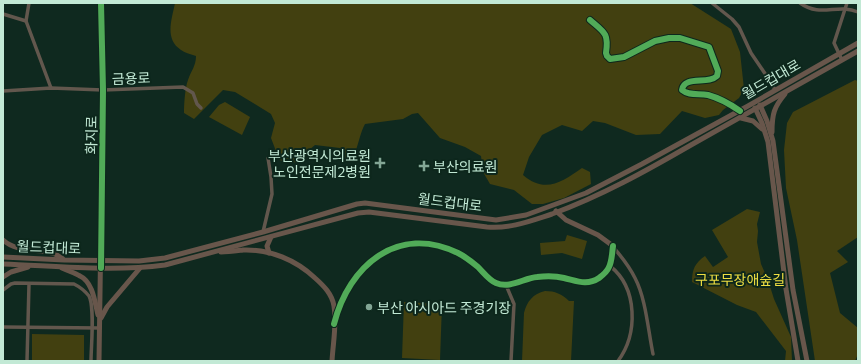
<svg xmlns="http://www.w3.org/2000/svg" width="861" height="364" viewBox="0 0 861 364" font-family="Commissioner,'Noto Sans KR',sans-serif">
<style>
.green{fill:#424010}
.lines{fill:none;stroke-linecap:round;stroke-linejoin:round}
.street{stroke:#62574d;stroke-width:3.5}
.secondary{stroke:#68564b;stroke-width:5}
.cycleway-casing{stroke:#0d271c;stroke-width:8}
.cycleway{stroke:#51ab58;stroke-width:6}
.poi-dot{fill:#83a695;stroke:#0d271c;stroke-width:1.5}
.labels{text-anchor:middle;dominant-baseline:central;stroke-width:4;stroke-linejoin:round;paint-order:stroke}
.street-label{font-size:14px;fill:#c2e9d5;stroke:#0d271c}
.poi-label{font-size:14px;fill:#c2e9d5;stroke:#0d271c;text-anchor:start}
.park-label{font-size:14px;fill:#efdf42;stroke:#0d271c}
</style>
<rect width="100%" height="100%" fill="#0f291f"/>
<g class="green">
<path d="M175,3H690L731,29L740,52L744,89L739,98L723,110L719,115L705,118L682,111L660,134L636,135L605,123L593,121L582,131L562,125L542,135L529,157L523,175C545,194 562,182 582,168L590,172L591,184L564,198L543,204H532L514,190L490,184L483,172L481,156L465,147L440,138L418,113L412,114L403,119L365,124C360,133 358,147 353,158H344L340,148L315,145L303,155L299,162L284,163L279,159L271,138L275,123L271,114L235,92L223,90L194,119L184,113C184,104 185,88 188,80C191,71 196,66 196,56C191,54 185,53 181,50C164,39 172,19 175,3Z"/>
<path d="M855,80L858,81V237L837,251L848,262L830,273L840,313L858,328V354L855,361H815L797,240L786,188L784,150L787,123L793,112Z"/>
<path d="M225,102L250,117L242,135L209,117L219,105Z"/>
<path d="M747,209L760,212L757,224L758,231L757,242L761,264L768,280L774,299L791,337L792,361H785L786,351L756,312L737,305L692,282C692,269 695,263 705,256L713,267L728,257L712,230Z"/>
<path d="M567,235L587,241L582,259L562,253L541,255L540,243L565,241Z"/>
<path d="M545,291C555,291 562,294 569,301H574L571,361H522L524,313C527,301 533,294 545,291Z"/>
<path d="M404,302L442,304L440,360L402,358Z"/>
<path d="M32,334L84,335V360H32Z"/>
</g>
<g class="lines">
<g class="street">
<path d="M29,3L26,21L51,88"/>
<path d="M712,3L732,19L739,27L751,53L772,84L775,90"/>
<path d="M800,3C821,18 837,3 858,12"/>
<path d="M3,14L26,21"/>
<path d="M590,20C604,32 609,33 606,53L607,56L610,59L624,57L655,41L669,38H680L709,47L718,71L717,76C708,85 684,75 682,90C689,96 699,93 708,95C719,98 730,104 740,111"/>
<path d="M842,60L834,43L847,3"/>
<path d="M3,91L51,88L103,90L183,87L193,93L197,104L201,108"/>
<path d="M263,232L272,194L271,177L268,158"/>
<path d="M613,247C621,256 629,266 635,278C646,299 648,330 653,354"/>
<path d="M610,266C638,288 638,334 618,361"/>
<path d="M506,285L514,304L511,361"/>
<path d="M3,290L11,284L15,283L74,284C80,287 85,291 89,296C95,307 91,347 91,361"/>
<path d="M3,327L100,328"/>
<path d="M27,361L29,284"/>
</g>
<g class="secondary">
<path d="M760,105L767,121L773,141L793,290L807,361"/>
<path d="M755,108L762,123L768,142L786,289L798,361"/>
<path d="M741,118L753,121L762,129"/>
<path d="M772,132C772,114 774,107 785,94"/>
<path d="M3,240C16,252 36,249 52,253C56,254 60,257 63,259"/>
<path d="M221,252C228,252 235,251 243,250C270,249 296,260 315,278C324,286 332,294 334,306C337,323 333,343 332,361"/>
<path d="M269,253L267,246L271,237"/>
<path d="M3,257L64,260L139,261L165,258L263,232L357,204L365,203L496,220L526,215L586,193L642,164L748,106L858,43"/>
<path d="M3,264C57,266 112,272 165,265L358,213L369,212L487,227C510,229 530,221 552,214C601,196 646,171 691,145C747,114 802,82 858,51"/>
<path d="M62,268C68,271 75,273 80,276C93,282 95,303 98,315"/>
<path d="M3,277L11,272L28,267"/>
<path d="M101,318L107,307L140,268"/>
<path d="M334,324C349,265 398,224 458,253C466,257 472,262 478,267C484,273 489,280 496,283C510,289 524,278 537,277C546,276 556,276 564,278C577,281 587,286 599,278C603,275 607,272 609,267C612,261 612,253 613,246L598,235L566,220L556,211"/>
<path d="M99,361L103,90L101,3"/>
</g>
<g class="cycleway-casing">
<g id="cycleway">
<path d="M590,20C604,32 609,33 606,53L607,56L610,59L624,57L655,41L669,38H680L709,47L718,71L717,76C708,85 684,75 682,90C689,96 699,93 708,95C719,98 730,104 740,111"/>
<path d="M101,268L103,90L101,3"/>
<path d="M334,324C349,265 398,224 458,253C466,257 472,262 478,267C484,273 489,280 496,283C510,289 524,278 537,277C546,276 556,276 564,278C577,281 587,286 599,278C603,275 607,272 609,267C612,261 612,253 613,246"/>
</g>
</g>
<use href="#cycleway" class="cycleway"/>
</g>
<g class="poi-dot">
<path d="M378 157h4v4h4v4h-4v4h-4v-4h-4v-4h4z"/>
<path d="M422 160h4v4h4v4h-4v4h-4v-4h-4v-4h4z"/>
<circle cx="369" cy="307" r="4"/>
</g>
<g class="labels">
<g class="street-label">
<text transform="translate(131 78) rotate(-2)">금용로</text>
<text transform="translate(771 79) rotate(-30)">월드컵대로</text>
<text transform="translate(91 135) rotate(-89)">화지로</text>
<text transform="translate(450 202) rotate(7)">월드컵대로</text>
<text transform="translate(49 247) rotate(2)">월드컵대로</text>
</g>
<g class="poi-label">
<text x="371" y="155" text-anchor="end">부산광역시의료원<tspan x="371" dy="16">노인전문제2병원</tspan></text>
<text x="433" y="166">부산의료원</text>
<text x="377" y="307">부산 아시아드 주경기장</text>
</g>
<g class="park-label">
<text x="740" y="279">구포무장애숲길</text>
</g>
</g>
<rect width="861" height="364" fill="none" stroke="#c2e9d5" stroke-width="8"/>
</svg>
